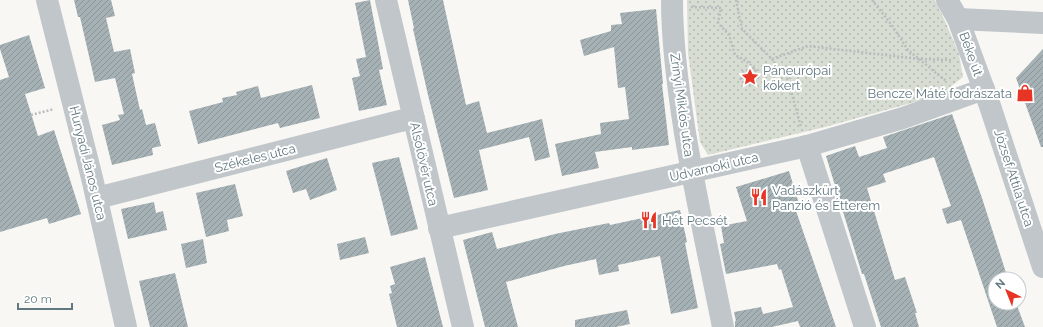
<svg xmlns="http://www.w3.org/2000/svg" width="1043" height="327" viewBox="0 0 1043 327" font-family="Raleway,sans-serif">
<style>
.grass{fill:url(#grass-dots)}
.building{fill:url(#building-hatch)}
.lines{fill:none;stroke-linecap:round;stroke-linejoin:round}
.path{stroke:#b8bdbf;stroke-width:2.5;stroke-dasharray:2 2;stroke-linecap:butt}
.minor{stroke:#c0c6c9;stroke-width:22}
.labels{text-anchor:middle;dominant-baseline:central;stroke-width:4;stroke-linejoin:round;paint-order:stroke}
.street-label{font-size:13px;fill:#627880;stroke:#fff}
.poi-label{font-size:13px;fill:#627880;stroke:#fff;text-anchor:start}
</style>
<defs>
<pattern id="grass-dots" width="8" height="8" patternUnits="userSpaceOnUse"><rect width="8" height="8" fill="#d8ddd3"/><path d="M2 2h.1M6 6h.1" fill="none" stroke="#b3b8b0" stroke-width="1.8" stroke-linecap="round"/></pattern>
<pattern id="building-hatch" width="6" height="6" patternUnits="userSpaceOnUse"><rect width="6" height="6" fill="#a5b1b4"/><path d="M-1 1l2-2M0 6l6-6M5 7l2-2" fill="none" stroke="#8a9598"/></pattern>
</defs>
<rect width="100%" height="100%" fill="#f8f7f4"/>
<path class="grass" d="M687,0H935L945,21L959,54L963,77L940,95L825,127L708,155L700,142L688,53Z"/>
<g class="building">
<path d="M74,0H111L115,16L106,18L114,52L130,49L135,73L132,74L140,110L142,109L146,125L155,123L161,146L152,148L153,155L112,165L102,125L120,120L118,115L124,114L115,78L95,82L80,17H78Z"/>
<path d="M370,0L383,69L379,70L387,105L359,111L352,78L360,76L356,59L366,57L355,3Z"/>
<path d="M408,0H443L466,105L479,101L487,133L542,119L550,157L535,161L529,137L479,150L488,190L454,198L428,95L413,29L414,28Z"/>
<path d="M656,9L663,84H662L669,145L632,150V147L595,152L599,168L562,176L555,144L601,134L600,123L629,119L625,87L618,88L614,47L584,56L580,40L611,31V25L622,24L620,13Z"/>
<path d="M29,35L45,88L25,94L38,136L54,130L81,214L49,224L47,218L0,232V80L9,77L0,49V45Z"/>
<path d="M1043,49V147H1041L1016,78Z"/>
<path d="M312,85L320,118L280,128L278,123L198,144L189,111L223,102L222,98L237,95L236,92L258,86L261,98Z"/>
<path d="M952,114L982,198L1008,279H995V303H1016L1025,327H997L961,220L947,224L942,209L951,206L934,157L883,174L886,182L867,188L895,280L905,277L917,313H915L919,327H881L864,274H862L826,156L855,146L859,157L887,148L883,137Z"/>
<path d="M399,157L418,229L391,236L372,163Z"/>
<path d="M327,158L337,190L310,200L306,189L293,193L286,171Z"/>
<path d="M789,171L800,207L795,208L836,327H800L798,321L772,327H735V321H736L734,312L761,307L763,314L793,307L781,269L779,270L777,264L726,274L720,244L724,243L721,226L747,221L736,187Z"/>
<path d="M235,184L243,216L227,220L229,231L206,237L196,193Z"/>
<path d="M154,202L156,213L163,211L167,230L128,239L121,209Z"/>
<path d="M680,210L687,242L685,243L698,308L671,314L660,256L618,265L619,271L599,275L596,259L564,266L506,282L518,327H485L463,240L492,232L497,249L555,234L609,223L610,225Z"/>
<path d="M365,237L369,253L340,260L337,244Z"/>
<path d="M203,239L207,263L186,268L181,244Z"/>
<path d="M425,257L443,327H397L389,294L392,293L390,286L395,284L390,267Z"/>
<path d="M175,273L188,327H150L139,281Z"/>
<path d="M627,310L630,324L616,327H575V320Z"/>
</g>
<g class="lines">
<g class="path">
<path d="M736,0L742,29L772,59L788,80L801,127"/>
<path d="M872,0L891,24L908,50L946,81"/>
<path d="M691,7L721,8L718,23L729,35L735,55C748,62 751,63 759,76L753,85L744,84L740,78L742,73L747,70L755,69"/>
<path d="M772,59L808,46L919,59L951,60"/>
<path d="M31,115L54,109"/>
</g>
<g class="minor">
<path d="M47,0L92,178L126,327"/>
<path d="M386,0L463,327"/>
<path d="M672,0C672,45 678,89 685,133C696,198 710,262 723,327"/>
<path d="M947,0L958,19L990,106L1043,267"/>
<path d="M958,19L1043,23"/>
<path d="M807,146L865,327"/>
<path d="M97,198L400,121L414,119"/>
<path d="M439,228L807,146L903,118L984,89"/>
</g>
</g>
<defs>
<g id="sight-bare" transform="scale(1.38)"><path d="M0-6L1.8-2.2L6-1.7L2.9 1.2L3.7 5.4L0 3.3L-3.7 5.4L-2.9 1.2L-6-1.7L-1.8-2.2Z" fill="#e73525" stroke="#fff" stroke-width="2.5" paint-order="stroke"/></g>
<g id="shop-bare" transform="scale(1.38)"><path d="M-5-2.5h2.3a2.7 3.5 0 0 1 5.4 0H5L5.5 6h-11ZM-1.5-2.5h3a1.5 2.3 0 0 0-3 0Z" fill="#e73525" stroke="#fff" stroke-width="2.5" paint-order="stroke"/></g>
<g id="restaurant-bare" transform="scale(1.38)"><path d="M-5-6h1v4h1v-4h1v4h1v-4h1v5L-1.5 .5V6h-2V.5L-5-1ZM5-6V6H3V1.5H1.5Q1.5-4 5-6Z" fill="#e73525" stroke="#fff" stroke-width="2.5" paint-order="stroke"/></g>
</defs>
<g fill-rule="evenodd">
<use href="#sight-bare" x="750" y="77"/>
<use href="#shop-bare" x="1025" y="93"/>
<use href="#restaurant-bare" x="759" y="197"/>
<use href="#restaurant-bare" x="649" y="220"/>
</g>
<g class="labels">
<g class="street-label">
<text transform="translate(971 54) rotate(70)">Béke út</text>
<text transform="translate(682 105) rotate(82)">Zrínyi Miklós utca</text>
<text transform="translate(255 158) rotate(-14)">Székeles utca</text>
<text transform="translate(88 163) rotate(76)">Hunyadi János utca</text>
<text transform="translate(424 164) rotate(77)">Alsólövér utca</text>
<text transform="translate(714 167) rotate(-13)">Udvarnoki utca</text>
<text transform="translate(1014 178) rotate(72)">József Attila utca</text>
</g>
<g class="poi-label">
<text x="763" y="70">Páneurópai<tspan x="763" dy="15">kőkert</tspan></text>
<text x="1012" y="93" text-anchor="end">Bencze Máté fodrászata</text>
<text x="772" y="190">Vadászkürt<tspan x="772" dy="15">Panzió és Étterem</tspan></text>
<text x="662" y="220">Hét Pecsét</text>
</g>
</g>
<g transform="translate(1007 291) rotate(317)"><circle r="19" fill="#ffffff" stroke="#c0c9cc"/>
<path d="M0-3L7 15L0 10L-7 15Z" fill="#e73525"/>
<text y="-6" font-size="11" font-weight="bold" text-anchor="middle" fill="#627880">N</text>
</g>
<path d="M18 303v6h54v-6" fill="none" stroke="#627880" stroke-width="2"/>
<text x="24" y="303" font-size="12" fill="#627880" stroke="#ffffff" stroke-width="3" paint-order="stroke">20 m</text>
</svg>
